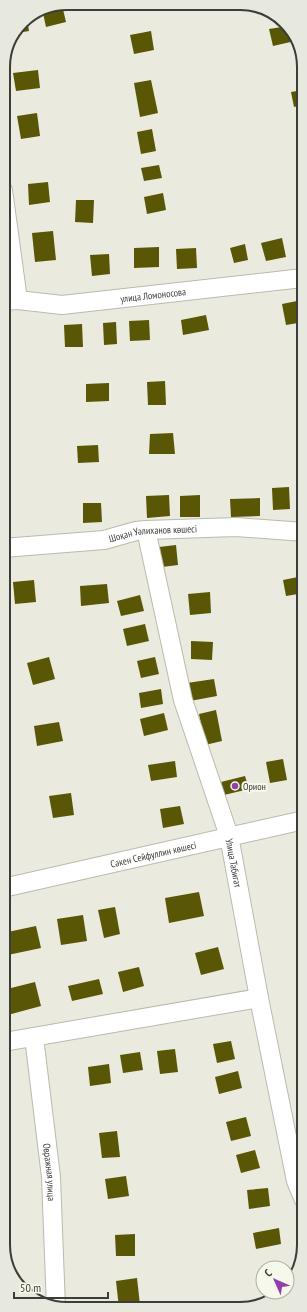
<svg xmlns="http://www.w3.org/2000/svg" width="307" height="1312" viewBox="0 0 307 1312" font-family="'PT Sans Narrow',sans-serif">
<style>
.building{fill:#595605}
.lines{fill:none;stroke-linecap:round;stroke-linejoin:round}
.minor-casing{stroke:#babaaf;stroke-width:20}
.minor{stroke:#fff;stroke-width:18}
.poi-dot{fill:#923eac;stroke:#f7f8ec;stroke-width:1.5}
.labels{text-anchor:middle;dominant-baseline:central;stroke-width:4;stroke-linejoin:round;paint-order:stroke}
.street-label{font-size:10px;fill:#3c3c38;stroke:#f7f8ec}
.poi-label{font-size:10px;fill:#3c3c38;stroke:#f7f8ec;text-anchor:start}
.rim{fill:none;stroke:#3c3c38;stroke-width:2}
</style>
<rect width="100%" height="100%" fill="#eaeadf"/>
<g class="building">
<path d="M140,4H149V5L140,6Z"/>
<path d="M62,5L66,22L46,27L43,13Z"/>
<path d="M27,19L29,31L17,33L22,22Z"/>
<path d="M288,26L295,41L273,46L269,29Z"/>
<path d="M151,31L154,50L134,54L130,35Z"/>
<path d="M38,70L40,88L16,91L13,73Z"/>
<path d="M151,80L158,113L140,117L134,83Z"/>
<path d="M303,90V105L294,107L291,92Z"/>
<path d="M37,113L40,136L21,139L17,116Z"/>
<path d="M152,129L156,151L141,154L137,132Z"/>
<path d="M159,165L162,178L144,181L141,168Z"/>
<path d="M48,182L50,202L29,205L28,184Z"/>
<path d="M163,193L166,210L147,214L144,197Z"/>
<path d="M76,200H94L93,223L75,222Z"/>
<path d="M53,231L56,260L35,262L32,233Z"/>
<path d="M282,238L286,257L266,261L261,243Z"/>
<path d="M245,244L248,260L234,263L230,248Z"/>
<path d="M159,247V267L134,268V248Z"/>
<path d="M196,248L197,268L177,269L176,249Z"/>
<path d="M109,254L110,274L92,276L90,255Z"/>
<path d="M302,300L304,322L286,325L282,304Z"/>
<path d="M206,315L209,330L183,335L181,320Z"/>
<path d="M149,320L150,340L130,341L129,321Z"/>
<path d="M116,322L117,344L104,345L103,323Z"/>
<path d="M82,324L83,347H65L64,325Z"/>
<path d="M165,381L166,405H148L147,382Z"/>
<path d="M109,383V401L86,402V384Z"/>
<rect x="3" y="424" width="2" height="19"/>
<path d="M173,433L175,454H149L150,434Z"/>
<path d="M98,445L99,462L78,463L77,446Z"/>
<path d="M3,468H6L7,492H3Z"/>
<path d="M289,487L290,509L273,510L272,488Z"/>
<path d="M169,495L170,516L147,518L146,496Z"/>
<path d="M200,495V517H180V496Z"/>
<path d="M260,498V516L231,517L230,499Z"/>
<path d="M83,503H101L102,522L83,523Z"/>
<path d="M176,545L178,565L162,567L159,547Z"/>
<path d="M303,576L304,593L286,596L283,580Z"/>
<path d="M34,580L36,602L15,604L13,582Z"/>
<path d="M107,584L109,603L81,606L80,586Z"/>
<path d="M210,592L211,613L190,615L188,594Z"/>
<path d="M140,595L144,611L121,616L117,601Z"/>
<path d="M145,624L149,641L127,646L123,629Z"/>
<path d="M191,641L213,642L212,660L191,659Z"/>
<path d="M49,657L55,679L33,685L27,663Z"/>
<path d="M155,657L159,674L141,678L137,661Z"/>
<path d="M214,679L217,696L190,701L187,683Z"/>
<path d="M161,689L163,704L141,708L139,693Z"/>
<path d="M216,710L222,741L205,745L199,714Z"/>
<path d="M164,713L168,730L144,736L140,719Z"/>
<path d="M59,722L63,741L37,746L34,726Z"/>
<path d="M283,759L287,780L270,783L266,762Z"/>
<path d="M175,761L177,777L151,781L148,765Z"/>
<path d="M245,776L249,789L224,795L221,782Z"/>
<path d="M3,778L8,795L3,796Z"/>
<path d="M71,793L74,815L53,818L49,796Z"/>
<path d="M180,806L184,824L163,828L160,809Z"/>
<path d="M199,892L204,916L169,923L165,898Z"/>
<path d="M115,907L120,934L104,938L98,910Z"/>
<path d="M83,915L87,941L61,945L57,919Z"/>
<path d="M36,926L41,948L3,956V933Z"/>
<path d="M218,947L224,969L201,975L195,953Z"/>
<path d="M139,967L144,986L123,992L118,972Z"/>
<path d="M99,979L103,994L72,1001L68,986Z"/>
<path d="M35,982L41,1006L4,1016L3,990Z"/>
<path d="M231,1041L235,1059L217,1063L213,1044Z"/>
<path d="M175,1049L178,1072L160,1074L157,1051Z"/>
<path d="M140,1052L143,1070L123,1073L120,1055Z"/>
<path d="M109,1064L111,1083L90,1086L88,1067Z"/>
<path d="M238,1071L242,1088L219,1094L215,1077Z"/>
<path d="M246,1117L251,1136L231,1141L226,1122Z"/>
<path d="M117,1131L120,1157L102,1158L99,1133Z"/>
<path d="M255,1150L260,1168L241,1173L236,1155Z"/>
<path d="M126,1176L129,1196L108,1199L105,1179Z"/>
<path d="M268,1188L270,1206L249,1209L247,1190Z"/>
<path d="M4,1220L7,1232L4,1233Z"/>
<path d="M279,1228L281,1244L256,1249L253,1233Z"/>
<path d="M135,1234V1256H116L115,1235Z"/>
<path d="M280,1265V1268H263V1280H262L261,1267Z"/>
<path d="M137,1278L140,1305L119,1308L116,1281Z"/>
</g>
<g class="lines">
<g class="minor-casing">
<g id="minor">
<path d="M3,190L18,300"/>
<path id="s1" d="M3,301L18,300L62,305L303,278"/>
<path id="s2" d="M146,530L183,700L229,836L259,998L296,1181L304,1200"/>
<path id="s3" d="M3,548L104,540L136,531L146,530L236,527L304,532"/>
<path id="s4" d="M3,888L304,820"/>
<path id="s5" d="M34,1037L51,1177L56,1308"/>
<path d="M4,1042L259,998"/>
</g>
</g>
<use href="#minor" class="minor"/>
</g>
<circle class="poi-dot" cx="235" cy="786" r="4"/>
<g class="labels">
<g class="street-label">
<text stroke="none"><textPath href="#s1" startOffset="151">улица Ломоносова</textPath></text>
<text stroke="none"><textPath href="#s3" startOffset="151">Шоқан Уәлиханов көшесі</textPath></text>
<text stroke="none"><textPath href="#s4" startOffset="154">Сәкен Сейфуллин көшесі</textPath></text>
<text stroke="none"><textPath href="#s2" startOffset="345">Улица Табигат</textPath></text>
<text stroke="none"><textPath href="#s5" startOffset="136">Овражная улица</textPath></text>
</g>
<g class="poi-label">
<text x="243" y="786">Орион</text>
</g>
</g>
<path d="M0 0H307V1312H0ZM67 10H240A57 57 0 0 1 297 67V1245A57 57 0 0 1 240 1302H67A57 57 0 0 1 10 1245V67A57 57 0 0 1 67 10Z" fill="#e8e9de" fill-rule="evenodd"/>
<path class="rim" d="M67 10H240A57 57 0 0 1 297 67V1245A57 57 0 0 1 240 1302H67A57 57 0 0 1 10 1245V67A57 57 0 0 1 67 10Z"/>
<g transform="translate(275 1280) rotate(315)"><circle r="19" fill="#f7f8ec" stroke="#acada4"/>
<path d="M0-3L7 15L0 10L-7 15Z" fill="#923eac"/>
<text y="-6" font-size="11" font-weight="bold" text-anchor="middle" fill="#3c3c38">С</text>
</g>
<path d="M14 1292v6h94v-6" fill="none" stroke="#3c3c38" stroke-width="2"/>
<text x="20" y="1292" font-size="12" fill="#3c3c38" stroke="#f7f8ec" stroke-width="3" paint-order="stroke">50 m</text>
</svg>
